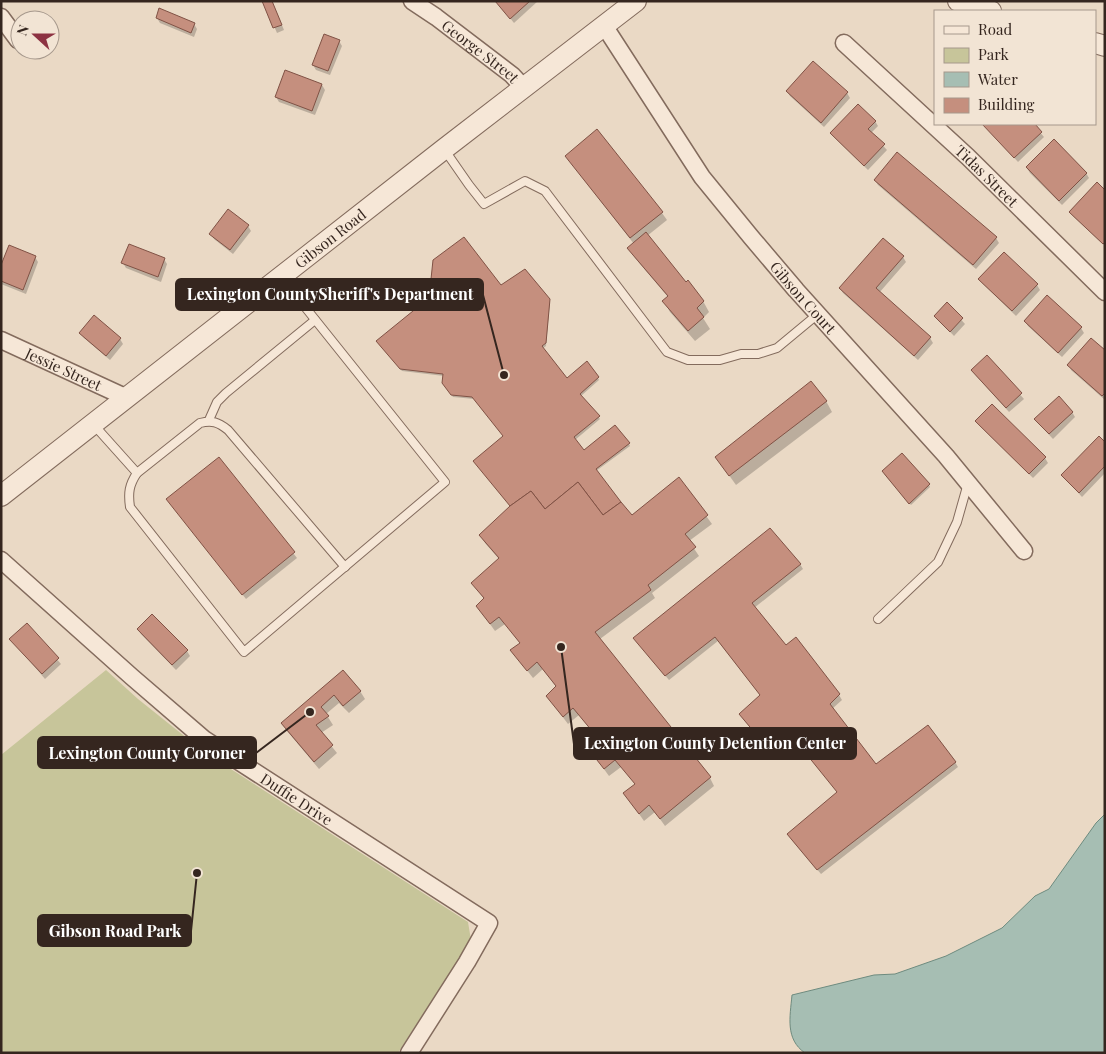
<svg xmlns="http://www.w3.org/2000/svg" width="1106" height="1054" viewBox="0 0 1106 1054" font-family="'Playfair Display',serif">
<style>
.green{fill:#c7c59a}
.water{fill:#a6beb3;stroke:#6e8b7f}
.shadow{fill:#0003}
.building{fill:#c58f7e;stroke:#805245}
.lines{fill:none;stroke-linecap:round;stroke-linejoin:round}
.service-casing{stroke:#836b5d;stroke-width:10}
.minor-casing{stroke:#836b5d;stroke-width:19}
.tertiary-casing{stroke:#836b5d;stroke-width:22}
.service{stroke:#f6e7d7;stroke-width:8}
.minor{stroke:#f6e7d7;stroke-width:16}
.tertiary{stroke:#f6e7d7;stroke-width:20}
.labels{text-anchor:middle;dominant-baseline:central;stroke-width:4.5;stroke-linejoin:round;paint-order:stroke}
.street-label{font-size:15px;fill:#35261f;stroke:#f2e4d4}
.leader{fill:none;stroke:#35261f;stroke-width:2}
.callout-dot{fill:#35261f;stroke:#f2e4d4;stroke-width:2}
.callout{fill:#35261f;stroke:#35261f;stroke-width:2}
.callout-label{font-size:16px;text-anchor:middle;font-weight:bold;fill:#fff}
</style>
<rect width="100%" height="100%" fill="#ead9c5"/>
<path class="green" d="M106,670L138,699L203,751L468,922L471,940L398,1053H1V755Z"/>
<path class="water" d="M1105,814V1053H805C785,1039 790,1017 792,995L874,975L895,974L946,956L1002,928L1035,896L1049,889L1096,823Z"/>
<g class="shadow">
<path d="M263,1H272L284,30L277,33Z"/>
<path d="M538,1L514,23L497,2V1Z"/>
<path d="M157,18L194,24L197,29L194,37L160,23Z"/>
<path d="M339,41L342,46L330,75L316,70L313,65Z"/>
<path d="M813,62L847,93L850,98L824,127L790,96L787,91Z"/>
<path d="M286,72L322,85L325,90L315,115L279,102L276,97Z"/>
<path d="M875,121L878,126L871,133L887,150L868,170L835,138L832,133Z"/>
<path d="M984,124H1033L1044,137L1018,162Z"/>
<path d="M566,156L662,213L667,220L647,236L686,284L703,301L709,312L703,318L710,329L695,341L670,312L664,301L668,297L635,258L629,248L634,244Z"/>
<path d="M1027,168L1086,173L1089,178L1062,205L1030,173Z"/>
<path d="M875,180L996,238L999,243L976,269L878,185Z"/>
<path d="M1105,192V246L1074,217L1071,212Z"/>
<path d="M248,226L251,231L233,254L214,239L211,234Z"/>
<path d="M35,257L38,262L26,294L1,284V269Z"/>
<path d="M903,257L906,262L879,293L930,338L933,343L918,360L843,293L840,288Z"/>
<path d="M164,259L167,264L161,282L126,268L123,263Z"/>
<path d="M980,279L1037,285L1040,290L1016,316L983,284Z"/>
<path d="M501,287L549,300L550,302L546,346L542,349L567,379L598,378L599,380L581,396L600,419L575,440L584,451L629,444L630,446L596,471L631,516L679,479L712,524L689,541L699,556L652,593L655,598L600,639L710,778L714,786L665,826L655,812L644,821L625,794L636,785L621,767L609,776L587,746L598,738L579,715L568,724L547,696L557,688L543,669L533,678L512,651L521,644L505,624L495,631L477,606L484,599L473,583L499,559L485,543L480,535L511,507L504,436L474,399L453,397L445,385L444,376L402,371L379,344Z"/>
<path d="M947,304L965,324L954,336L935,316Z"/>
<path d="M94,317L120,339L123,344L110,360L84,338L81,333Z"/>
<path d="M1025,321L1081,328L1084,333L1062,357L1028,326Z"/>
<path d="M1105,352V400L1071,370L1069,365Z"/>
<path d="M987,357L1024,399L1009,412L972,371Z"/>
<path d="M826,401L832,412L736,485L716,457Z"/>
<path d="M992,406L1045,458L1048,463L1033,478L980,426L977,421Z"/>
<path d="M1072,412L1075,417L1053,439L1039,424Z"/>
<path d="M1105,444V473L1082,497L1063,476Z"/>
<path d="M219,459L297,558L246,599L171,504Z"/>
<path d="M884,474L929,485L930,487L911,505Z"/>
<path d="M800,564L803,569L754,608L786,647L839,695L842,700L832,709L876,765L955,762L958,767L821,874L791,839L838,793L795,739L774,756L744,720L741,715L761,696L718,641L669,680L638,643Z"/>
<path d="M27,625L61,664L45,679L11,639Z"/>
<path d="M138,629L187,651L190,656L176,670L141,634Z"/>
<path d="M342,671L360,691L365,699L349,713L339,703L326,714L333,725L321,733L337,753L319,769L287,731L282,724Z"/>
</g>
<g class="building">
<path d="M262,1H272L282,25L273,28Z"/>
<path d="M495,1H530L510,19Z"/>
<path d="M159,8L195,23L191,33L156,18Z"/>
<path d="M324,34L340,40L328,71L312,65Z"/>
<path d="M813,61L848,92L821,123L786,91Z"/>
<path d="M285,70L322,84L312,111L275,97Z"/>
<path d="M858,104L876,121L868,129L885,144L864,166L830,133Z"/>
<path d="M982,124H1035L1042,132L1014,158Z"/>
<path d="M597,129L663,212L630,238L565,156Z"/>
<path d="M1054,139L1087,173L1059,201L1026,167Z"/>
<path d="M897,152L997,237L973,265L874,180Z"/>
<path d="M1097,182L1105,190V242L1103,244L1069,212Z"/>
<path d="M228,209L249,225L230,250L209,234Z"/>
<path d="M646,232L686,282L688,280L704,301L697,308L704,317L688,331L662,301L668,296L627,248Z"/>
<path d="M464,237L501,285L525,269L550,299L546,343L542,346L567,378L587,361L599,377L580,394L600,416L574,437L584,450L615,425L630,443L596,469L621,502L603,515L578,482L545,509L531,491L510,506L473,461L503,436L472,397L451,395L442,383L443,374L400,369L376,341L429,298L433,260Z"/>
<path d="M883,238L904,256L876,288L931,337L914,356L839,288Z"/>
<path d="M129,244L165,258L158,277L121,263Z"/>
<path d="M9,245L36,256L23,290L1,281V265Z"/>
<path d="M1004,252L1038,284L1012,311L978,279Z"/>
<path d="M1047,295L1082,327L1058,353L1024,321Z"/>
<path d="M947,302L963,318L950,332L934,316Z"/>
<path d="M94,315L121,338L106,356L79,333Z"/>
<path d="M1091,338L1105,350V393L1102,396L1067,365Z"/>
<path d="M987,355L1022,393L1006,408L971,370Z"/>
<path d="M811,381L827,401L729,476L715,457Z"/>
<path d="M1059,396L1073,412L1049,434L1034,419Z"/>
<path d="M992,404L1046,457L1029,474L975,421Z"/>
<path d="M1099,436L1105,442V466L1079,493L1061,475Z"/>
<path d="M902,453L930,484L909,504L882,471Z"/>
<path d="M219,457L295,552L242,595L166,499Z"/>
<path d="M679,477L708,515L685,534L696,547L648,585L651,590L595,632L711,777L660,819L649,805L639,814L623,793L635,784L615,760L604,769L586,746L597,737L573,708L563,717L546,696L556,686L537,662L527,671L510,650L520,643L499,617L490,624L476,606L484,598L471,583L499,558L479,535L510,506L531,491L545,509L578,482L603,515L621,502L632,515Z"/>
<path d="M770,528L801,564L752,603L786,645L796,637L840,694L830,704L876,764L928,725L956,762L817,870L787,834L837,792L791,735L771,752L739,714L760,695L715,637L665,676L633,638Z"/>
<path d="M152,614L188,650L172,665L137,629Z"/>
<path d="M27,623L59,658L42,674L9,639Z"/>
<path d="M343,670L361,691L343,706L334,695L321,707L329,716L316,725L333,745L314,762L281,723Z"/>
</g>
<g class="lines">
<g class="service-casing">
<g id="service">
<path d="M444,149L469,185L484,204L525,181L545,191L667,352L688,360H720L741,354H758L777,348L818,314"/>
<path d="M209,420L217,402L226,393L315,320"/>
<path d="M94,425L137,473C129,485 128,493 130,507L244,652L445,482L281,277"/>
<path d="M137,473L200,423C212,420 218,422 228,430L345,567"/>
<path d="M878,619L938,562L957,522L968,483"/>
</g>
</g>
<g class="minor-casing">
<g id="minor">
<path id="s1" d="M412,1L436,17L512,75L523,87"/>
<path d="M1,17L18,40"/>
<path id="s2" d="M605,27L702,177L751,237L796,290L946,456L1024,551"/>
<path id="s3" d="M844,43L968,157L1105,292"/>
<path id="s4" d="M1,340L125,397"/>
<path id="s5" d="M1,560L132,677L204,739L489,923L467,962L409,1053"/>
</g>
</g>
<g class="tertiary-casing">
<g id="tertiary">
<path d="M958,1L991,11"/>
<path d="M1095,43L1105,46"/>
<path id="s6" d="M1,496L444,149L636,1"/>
</g>
</g>
<use href="#service" class="service"/>
<use href="#minor" class="minor"/>
<use href="#tertiary" class="tertiary"/>
</g>
<g class="labels">
<g class="street-label">
<text stroke="none"><textPath href="#s1" startOffset="85">George Street</textPath></text>
<text stroke="none"><textPath href="#s3" startOffset="195">Tidas Street</textPath></text>
<text stroke="none"><textPath href="#s6" startOffset="418">Gibson Road</textPath></text>
<text stroke="none"><textPath href="#s2" startOffset="336">Gibson Court</textPath></text>
<text stroke="none"><textPath href="#s4" startOffset="69">Jessie Street</textPath></text>
<text stroke="none"><textPath href="#s5" startOffset="381">Duffie Drive</textPath></text>
</g>
</g>
<path class="leader" d="M504 375L483 295M561 647L574 744M310 712L256 753M197 873L191 931"/>
<g class="callout-dot">
<circle cx="504" cy="375" r="5"/>
<circle cx="561" cy="647" r="5"/>
<circle cx="310" cy="712" r="5"/>
<circle cx="197" cy="873" r="5"/>
</g>
<g class="callout">
<rect x="176" y="279" width="307" height="31" rx="5"/>
<rect x="574" y="728" width="282" height="31" rx="5"/>
<rect x="38" y="737" width="218" height="31" rx="5"/>
<rect x="38" y="915" width="153" height="31" rx="5"/>
</g>
<g class="callout-label">
<text x="330" y="300">Lexington CountySheriff's Department</text>
<text x="715" y="749">Lexington County Detention Center</text>
<text x="147" y="759">Lexington County Coroner</text>
<text x="115" y="937">Gibson Road Park</text>
</g>
<rect width="1106" height="1054" fill="none" stroke="#35261f" stroke-width="5"/>
<rect x="934" y="10" width="162" height="115" fill="#f2e4d4" stroke="#a6988c"/>
<rect x="944" y="26" width="25" height="8" fill="#f6e7d7" stroke="#a6988c"/>
<text x="978" y="35" font-size="15" fill="#35261f">Road</text>
<rect x="944" y="48" width="25" height="15" fill="#c7c59a" stroke="#a6988c"/>
<text x="978" y="60" font-size="15" fill="#35261f">Park</text>
<rect x="944" y="72" width="25" height="15" fill="#a6beb3" stroke="#a6988c"/>
<text x="978" y="85" font-size="15" fill="#35261f">Water</text>
<rect x="944" y="98" width="25" height="15" fill="#c58f7e" stroke="#a6988c"/>
<text x="978" y="110" font-size="15" fill="#35261f">Building</text>
<g transform="translate(35 35) rotate(291)"><circle r="24" fill="#f2e4d4" stroke="#a6988c"/>
<path d="M0-4L9 19L0 12L-9 19Z" fill="#8d3242"/>
<text y="-8" font-size="14" font-weight="bold" text-anchor="middle" fill="#35261f">N</text>
</g>
</svg>
